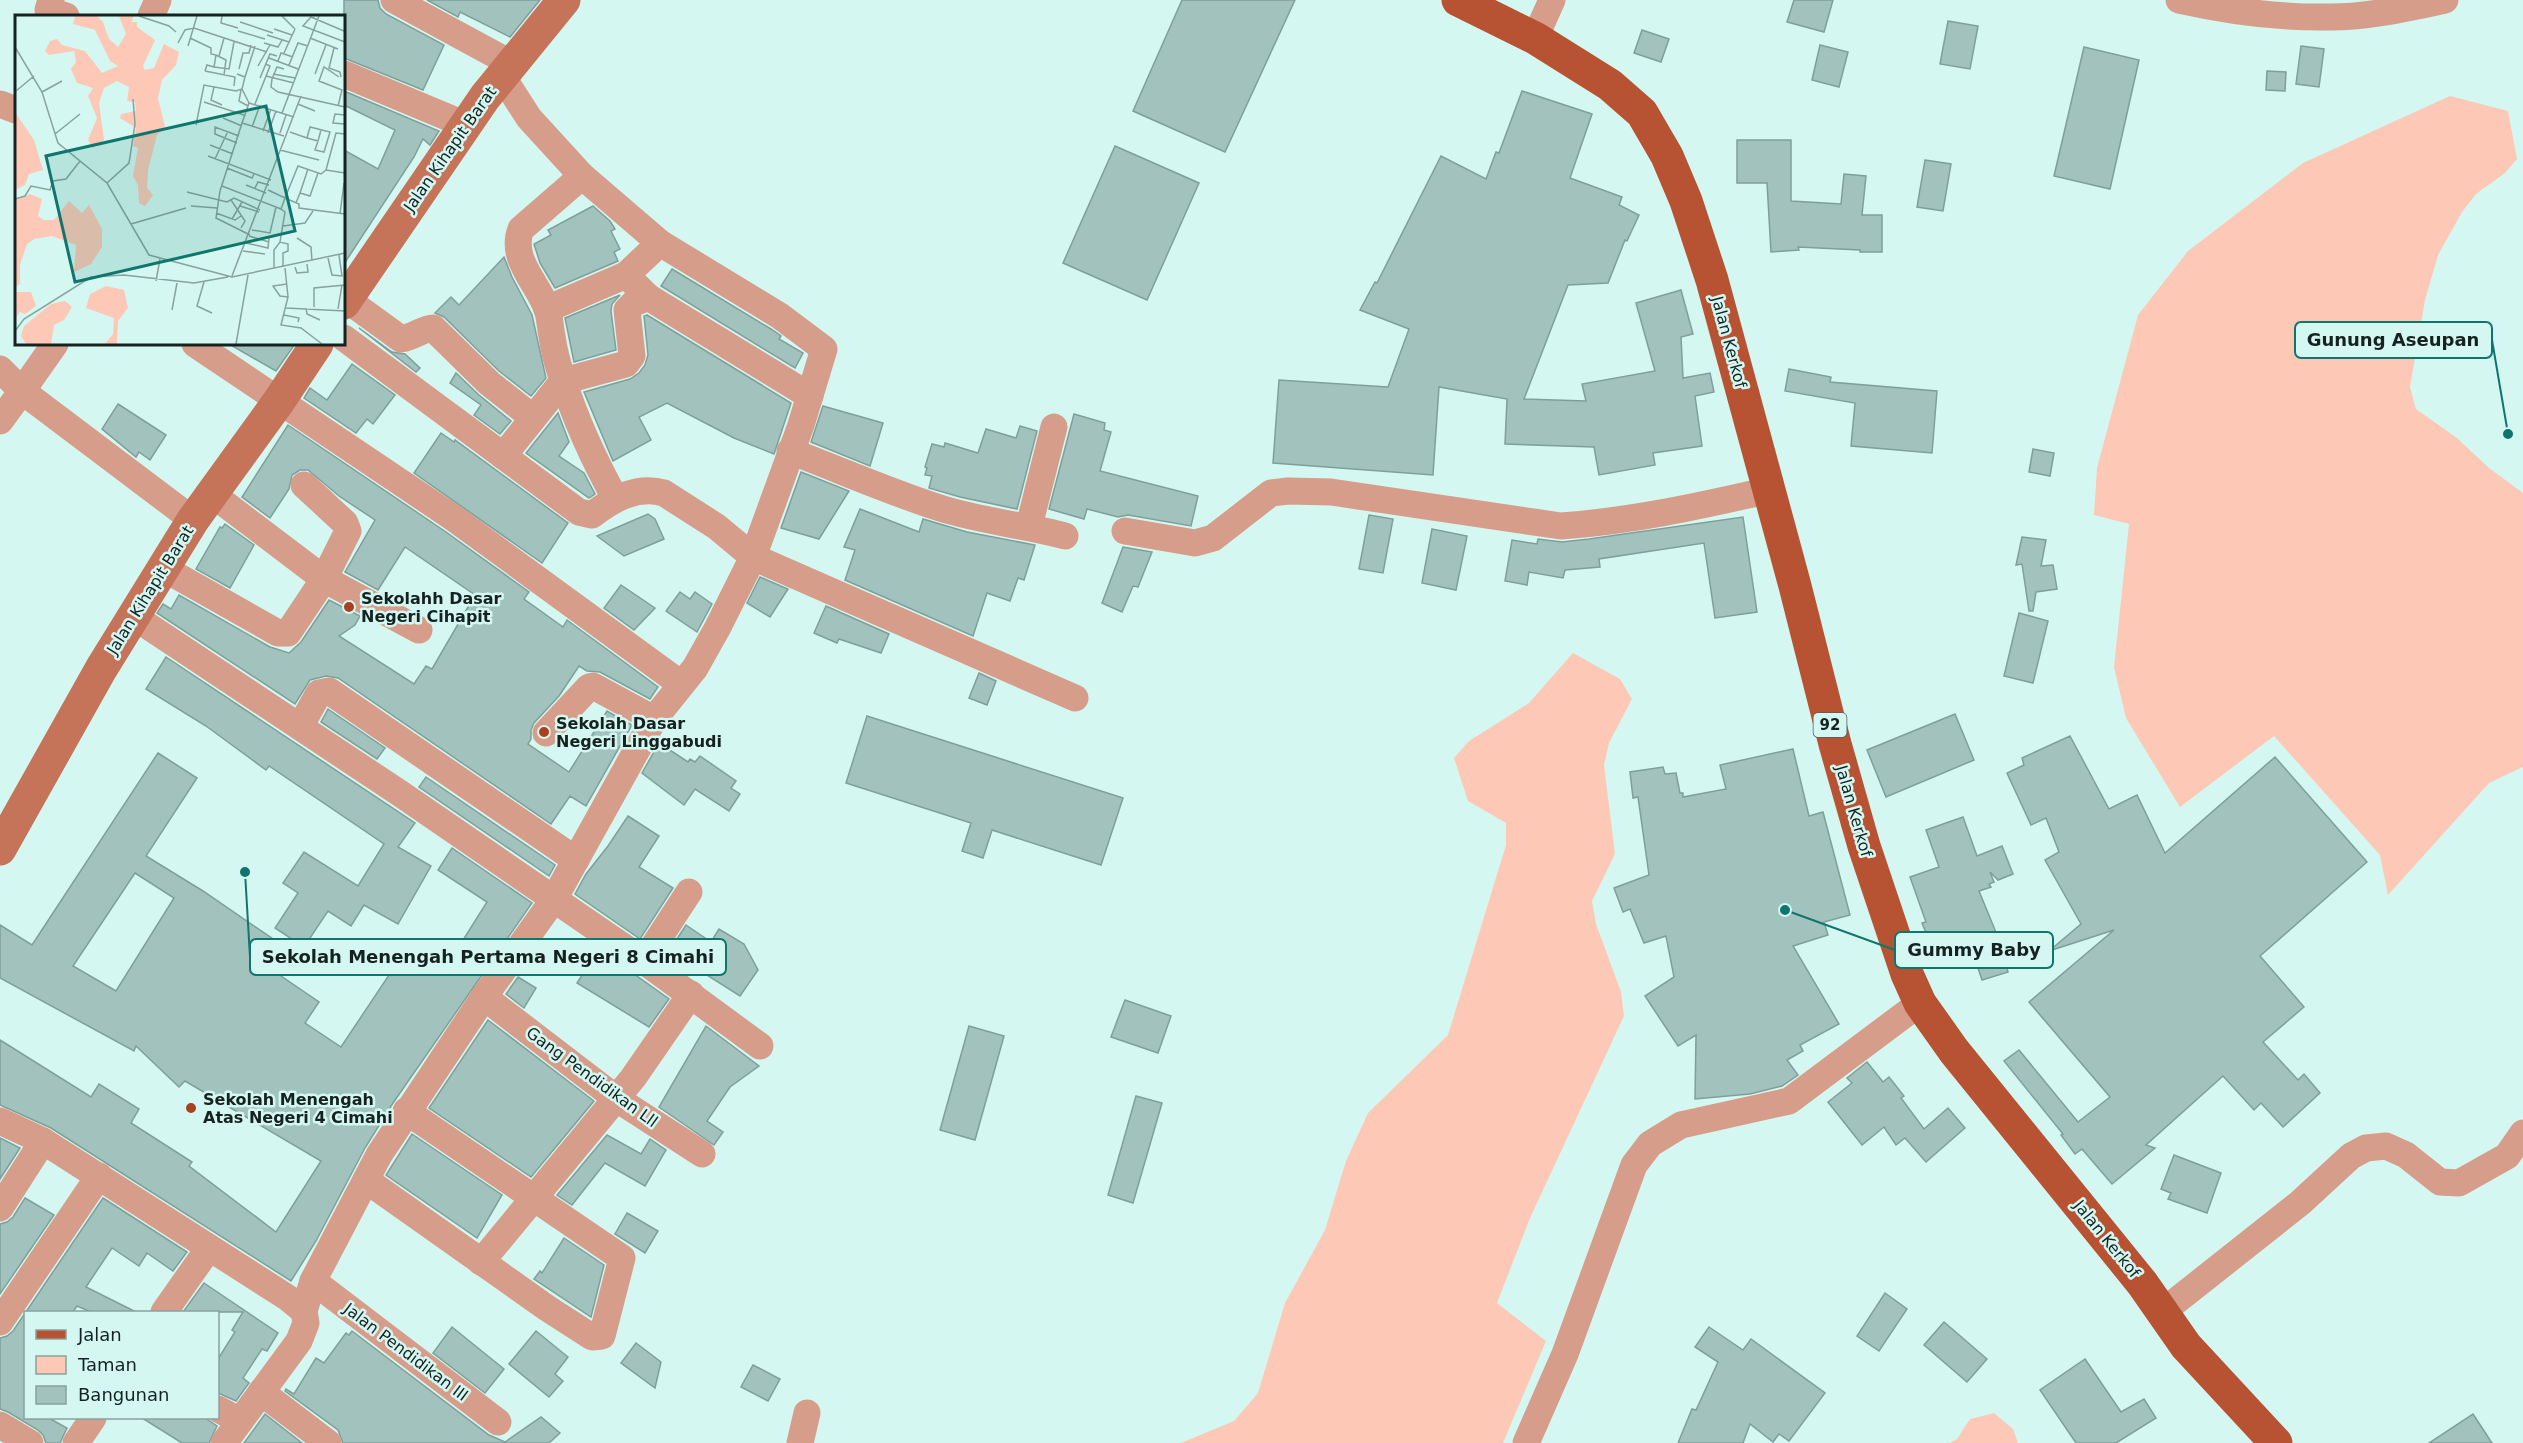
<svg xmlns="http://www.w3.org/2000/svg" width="2523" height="1443" viewBox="0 0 2523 1443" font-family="'DejaVu Sans',sans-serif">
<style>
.green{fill:#fec8b6}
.building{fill:#a1c2bd;stroke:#7f9f9a;stroke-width:1.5;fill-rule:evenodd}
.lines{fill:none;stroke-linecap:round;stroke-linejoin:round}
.street{stroke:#d69d8b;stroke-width:27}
.secondary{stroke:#c57359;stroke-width:33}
.primary{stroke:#b75332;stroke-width:33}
.poi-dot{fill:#a8411d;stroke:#d5f7f1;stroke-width:2}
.labels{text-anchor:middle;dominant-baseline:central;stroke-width:5;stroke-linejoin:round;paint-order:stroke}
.shield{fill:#d5f7f1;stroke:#4f625f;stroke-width:1.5}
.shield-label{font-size:15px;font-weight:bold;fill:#152220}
.street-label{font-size:16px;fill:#152220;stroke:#d5f7f1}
.poi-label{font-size:16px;font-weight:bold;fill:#152220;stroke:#d5f7f1;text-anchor:start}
.inset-road{fill:none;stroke:#88a29d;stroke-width:1.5}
.view{fill:#0f766e;fill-opacity:0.15;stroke:#0f766e;stroke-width:3}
.inset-edge{fill:none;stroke:#152220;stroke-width:3}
.leader{fill:none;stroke:#0f766e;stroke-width:2}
.callout-dot{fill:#0f766e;stroke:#d5f7f1;stroke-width:2}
.callout{fill:#d5f7f1;stroke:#0f766e;stroke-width:2}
.callout-label{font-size:18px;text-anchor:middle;font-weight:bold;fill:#152220}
</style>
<rect width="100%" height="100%" fill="#d5f7f1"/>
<g class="green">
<path d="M2450,96L2508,111L2517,159L2505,173L2476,194L2462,212L2438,255L2425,300L2410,387L2416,409L2457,438L2489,468L2523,493V767L2489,783L2388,895L2380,855L2274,736L2180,807L2126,718L2114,667L2129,524L2094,515L2097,468L2138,315L2188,251L2303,163Z"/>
<path d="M1573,653L1620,679L1632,699L1609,743L1604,765L1615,854L1592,901L1596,924L1621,992L1624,1016L1530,1218L1497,1303L1546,1341L1503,1443H1181L1234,1421L1258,1393L1285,1303L1325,1230L1346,1161L1368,1113L1448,1035L1506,845V823L1468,801L1454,758L1469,741L1529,703Z"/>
<path d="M1994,1413L2013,1429L2018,1443H1950L1957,1439L1970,1419Z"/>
</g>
<g class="building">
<path d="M344,0H378L380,8L386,14L444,45L423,90L344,58Z"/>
<path d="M427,0H540L510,37L460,12L458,17Z"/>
<path d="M1182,0H1295L1225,152L1133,111Z"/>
<path d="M1794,0H1833L1824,32L1787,22Z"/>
<path d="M1948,21L1978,26L1970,69L1940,64Z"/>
<path d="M1642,30L1669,39L1661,62L1634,53Z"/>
<path d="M1820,45L1848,52L1839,87L1812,80Z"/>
<path d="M2301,46L2324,49L2319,87L2296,84Z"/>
<path d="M2084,47L2139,60L2110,189L2054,176Z"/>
<path d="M2267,71L2286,72L2285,91L2266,90Z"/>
<path d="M344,91L439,131L430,145L423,139L414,157L344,264V150L378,169L395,130L344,105Z"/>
<path d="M1522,91L1592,114L1570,178L1622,197L1619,205L1639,215L1627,241L1625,240L1608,283L1568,285L1524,399L1586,401L1582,384L1655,371L1636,303L1681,290L1693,334L1681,337L1683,378L1710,373L1714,392L1695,396L1702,446L1653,453L1655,465L1599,475L1594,447L1505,444L1507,399L1439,387L1433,475L1273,463L1279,380L1388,387L1409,329L1360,310L1375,282L1377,283L1441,156L1486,179L1496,152L1499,153Z"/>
<path d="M1737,140H1791V201L1841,204L1844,174L1866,176L1862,215H1882V252H1860V250L1798,247L1799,250L1771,252L1767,183H1737Z"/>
<path d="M1115,146L1199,183L1147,300L1063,263Z"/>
<path d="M1925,160L1951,164L1943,211L1917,207Z"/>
<path d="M593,206L610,221L615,229L611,231L620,249L614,252L618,261L555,288L540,263L534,244L551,235L548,230Z"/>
<path d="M504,257L512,277L532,315L546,378L531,396L499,371L444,317L435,313L451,297L459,305Z"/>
<path d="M672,269L771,329L781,336L779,339L803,353L795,368L661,286Z"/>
<path d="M620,295L612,304L611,311L616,350L574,362L565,318Z"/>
<path d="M647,315L791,403L774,454L734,438L667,403L639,417L651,440L613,461L584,392L630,379L639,373L645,365L648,355L644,316Z"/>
<path d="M359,328L392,352L405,354L420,368L416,372Z"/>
<path d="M229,344H295L276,371Z"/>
<path d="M352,364L395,395L373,424L367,419L356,433L304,398L310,388L327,400Z"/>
<path d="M1789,369L1831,377L1830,382L1937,391L1932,453L1851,446L1855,403L1785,391Z"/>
<path d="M456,373L479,395L511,421L500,434L474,415L481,405L450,383Z"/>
<path d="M118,404L166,435L150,460L139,452L136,457L102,429Z"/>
<path d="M823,406L883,423L870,466L811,442Z"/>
<path d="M558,413L569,442L559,456L584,473L595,494L589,498L526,453Z"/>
<path d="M1074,414L1105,423L1104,430L1111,432L1100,471L1198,496L1191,526L1128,515L1118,517L1087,509L1084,519L1049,509Z"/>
<path d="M288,425L446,532L529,592L524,599L563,627L567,620L658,687L650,699L600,672L587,671L579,666L559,696L534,723L531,730V739L528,744L569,772L607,711L632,725L586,806L570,796L551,824L338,678L326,676L310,680L295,704L157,613L163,604L171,609L179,595L270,647L289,653L301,642L329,600L360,616L355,625L339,636L414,684L426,666L432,669L475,595L405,547L378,590L345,572L375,520L339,496L308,470H300L292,475L289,489L270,518L242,497Z"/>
<path d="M1020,426L1037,431L1017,509L960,497L929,488L932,476L925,475L927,468L925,467L932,444L944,447L945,443L978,453L986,429L1016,438Z"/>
<path d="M441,433L454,442L455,440L568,523L542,563L414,473Z"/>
<path d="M2033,449L2054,453L2050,476L2029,472Z"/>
<path d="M801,472L849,491L819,539L781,528Z"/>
<path d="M860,509L919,532L923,519L967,532L1035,545L1024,580L1018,578L1010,601L987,593L973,636L845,580L855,550L844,547Z"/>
<path d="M648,514L655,519L664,539L624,556L597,536Z"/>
<path d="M1369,515L1393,519L1383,573L1359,569Z"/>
<path d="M1743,517L1757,612L1715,618L1704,543L1599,559L1600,567L1565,570L1563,578L1529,572L1527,585L1505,581L1512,540L1537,544L1538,539L1562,542L1589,539Z"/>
<path d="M225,524L254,545L230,588L196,569L220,527L222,528Z"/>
<path d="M1432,529L1467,536L1456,590L1422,583Z"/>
<path d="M2022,537L2046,540L2041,566L2053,565L2057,589L2036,592L2033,611H2029L2022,564L2016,565Z"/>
<path d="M1123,547L1152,552L1138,587L1133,586L1122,612L1102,603Z"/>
<path d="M760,577L788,589L770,617L747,603Z"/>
<path d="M621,585L655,608L634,630L604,608Z"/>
<path d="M680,592L690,599L695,592L712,604L697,632L666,611Z"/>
<path d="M826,606L889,634L881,653L839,639L837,643L814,633Z"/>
<path d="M2019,613L2048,621L2033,683L2004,676Z"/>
<path d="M166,657L415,823L398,847L431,866L398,924L364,905L351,926L328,911L304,947L275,928L298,893L283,883L304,852L358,886L384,844L269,766L266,770L206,726L146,689Z"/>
<path d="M979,673L996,681L987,705L969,698Z"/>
<path d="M328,709L385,748L377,759L321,722Z"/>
<path d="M1955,714L1974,760L1886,797L1867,750Z"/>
<path d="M867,716L1123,798L1101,865L992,830L983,858L962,851L971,823L846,783Z"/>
<path d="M2070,736L2109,809L2137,795L2165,853L2275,757L2367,862L2260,956L2304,1007L2263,1042L2298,1080L2304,1074L2320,1093L2283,1127L2261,1103L2254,1110L2223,1076L2146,1145L2155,1148L2112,1184L2082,1149L2075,1154L2061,1135L2063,1134L2004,1061L2019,1050L2078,1122L2110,1097L2029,1002L2114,930L2049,951L2081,924L2045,860L2059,852L2046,818L2031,825L2007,773L2024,765L2022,758Z"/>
<path d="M659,743L688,762L690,759L695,762L700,756L736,781L731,788L740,794L729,811L695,789L684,805L642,773Z"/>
<path d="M1793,749L1809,816L1823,812L1850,915L1824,922L1828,935L1793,946L1839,1024L1800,1045L1803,1051L1787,1060L1798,1075L1782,1086L1750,1094L1695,1099L1696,1035L1678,1046L1645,996L1674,977L1666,936L1644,943L1630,909L1623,912L1614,888L1649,875L1638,797L1633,798L1630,772L1663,767L1665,774L1676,773L1680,793H1683V797L1726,789L1720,765Z"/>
<path d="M158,753L197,778L146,856L203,891L276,941L262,963L319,1002L305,1023L341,1047L407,948L443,972L487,902L438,870L452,848L532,903L393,1103L365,1148L316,1241L291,1281L51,1128L0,1105V1040L91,1097L99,1084L139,1109L131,1123L192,1162L189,1166L276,1232L321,1161L185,1081L179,1087L136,1046L134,1051L0,978V925L32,945ZM135,873L174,898L116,991L73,966Z"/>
<path d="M426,777L555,865L549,876L419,787Z"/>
<path d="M628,816L659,836L639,867L673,888L640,939L575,894L586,874L608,846Z"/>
<path d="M1963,817L1977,856L2002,846L2013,874L1998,880L1990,872L1994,882L1989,884L1991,887L1979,891L2009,964L2006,965L2008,972L1982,980L1969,941L1935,955L1922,923L1926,922L1910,877L1939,867L1926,830Z"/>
<path d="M686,925L711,942L719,929L744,944L758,970L740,996L669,951Z"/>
<path d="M599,949L669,999L649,1027L577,983Z"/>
<path d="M518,977L536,988L524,1008L506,994Z"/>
<path d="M1125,1000L1171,1016L1158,1053L1111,1037Z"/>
<path d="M488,1020L594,1101L531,1177L429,1108Z"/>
<path d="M706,1026L759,1066L730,1087L707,1121L723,1132L714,1145L659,1107Z"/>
<path d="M969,1026L1004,1036L975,1140L940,1130Z"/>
<path d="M1867,1062L1883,1082L1889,1077L1904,1096L1901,1098L1924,1129L1948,1108L1965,1128L1926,1162L1905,1138L1896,1145L1884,1127L1862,1145L1828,1102L1852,1083L1847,1078Z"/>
<path d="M1136,1096L1162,1103L1133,1203L1108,1195Z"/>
<path d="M412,1134L502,1195L477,1238L386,1175Z"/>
<path d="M607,1135L641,1154L650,1139L666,1150L645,1186L605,1163L572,1205L557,1195Z"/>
<path d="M0,1138L20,1148L0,1179Z"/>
<path d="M2174,1155L2221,1173L2207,1213L2168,1199L2171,1193L2161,1189Z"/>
<path d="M25,1198L54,1215L0,1294V1224L7,1222L13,1217Z"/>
<path d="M103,1198L187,1252L173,1271L147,1253L139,1266L112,1248L86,1287L136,1312H91L77,1306L73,1312H26V1418H49L67,1428L60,1443H46L43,1435L38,1430L8,1412L0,1409V1338L7,1336L13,1331Z"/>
<path d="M627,1213L658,1231L645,1253L615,1234Z"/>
<path d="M564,1238L604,1265L591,1317L534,1279L540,1271L542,1273Z"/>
<path d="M204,1283L278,1333L267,1351L262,1349L243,1378L249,1383L236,1401L218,1393V1359L235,1332L232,1330L243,1312H183Z"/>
<path d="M1885,1293L1907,1309L1879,1351L1857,1336Z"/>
<path d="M1944,1322L1987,1359L1967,1382L1924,1345Z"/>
<path d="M452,1327L504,1369L485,1393L433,1353Z"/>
<path d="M1709,1327L1743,1350L1751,1339L1825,1393L1789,1441L1779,1434L1773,1442L1750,1424L1743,1443H1678L1692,1409L1696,1410L1718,1362L1695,1347Z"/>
<path d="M352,1331L489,1435L505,1442L541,1417L560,1433L549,1443H343L338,1430L285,1391L286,1389L294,1394L316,1358L324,1363L346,1333L349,1335Z"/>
<path d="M536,1331L568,1357L555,1374L563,1381L549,1397L509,1364Z"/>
<path d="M636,1343L661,1362L655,1388L621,1363Z"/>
<path d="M2085,1359L2121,1412L2144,1399L2156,1418L2116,1443H2076L2040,1390Z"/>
<path d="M753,1365L780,1379L768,1401L741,1387Z"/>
<path d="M265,1414L302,1443H244Z"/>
<path d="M2473,1414L2492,1443H2429Z"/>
<path d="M142,1418H205L217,1426L209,1443H182Z"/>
</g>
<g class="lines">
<g class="street">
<path d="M51,0L48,10L66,16"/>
<path d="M394,0L512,64"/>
<path d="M2179,0C2228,11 2280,18 2331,17C2368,17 2408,8 2445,0"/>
<path d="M151,16L158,0"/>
<path d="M1535,38L1552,0"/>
<path d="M344,74L466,125"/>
<path d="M0,104L16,110"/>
<path d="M582,176L521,229C509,259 538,283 547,309C550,317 550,327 552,336C554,351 558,366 563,380C576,421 594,460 615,498"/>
<path d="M626,275L660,243"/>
<path d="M346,299L401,339C414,337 424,328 433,328L489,383L532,417"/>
<path d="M547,309L626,275L648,297L810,396"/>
<path d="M344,338L579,512L592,515C613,499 637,485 664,493L717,527L753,557L1075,698"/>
<path d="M195,344L455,519L681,684"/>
<path d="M0,369L22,391L55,344"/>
<path d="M0,421L22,391L193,520"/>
<path d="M790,451C840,470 890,492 940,508C981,521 1024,525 1065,536"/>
<path d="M503,456L563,381L626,364L632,356L627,310L634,303L648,297"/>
<path d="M212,494L324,579L419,630"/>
<path d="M1029,526L1054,427"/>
<path d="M1125,531L1195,543L1213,538L1271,493L1288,491L1331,492L1561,526C1632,521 1700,506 1770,490"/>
<path d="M163,568L278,633H288L324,579L348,531L345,523L304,485"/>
<path d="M133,616L401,794L644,961L760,1046"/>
<path d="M301,725L319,693L329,691L576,860"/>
<path d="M546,733L589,687L593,686L654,719"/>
<path d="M644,961L689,892"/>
<path d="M484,997L617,1099L702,1154"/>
<path d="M0,1121L43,1141L288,1298L304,1311L306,1323L299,1341L224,1443"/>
<path d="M366,1180L547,1308L592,1337L602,1336L622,1258L406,1111"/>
<path d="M0,1208L43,1141"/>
<path d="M481,1262L633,1078L691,994"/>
<path d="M313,1281L498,1422"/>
<path d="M304,1311L313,1281L379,1155L484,997L554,899L654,719L695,668L718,627L753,557L801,425L824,349L780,316L660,243L582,176L529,118L502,76"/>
<path d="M164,1312L209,1248"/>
<path d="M2161,1313L2300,1203L2351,1156L2366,1148L2386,1146L2406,1155L2440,1182L2459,1183L2507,1156L2523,1133"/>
<path d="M0,1322L99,1176"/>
<path d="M261,1392L328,1443"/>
<path d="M218,1409L240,1421"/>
<path d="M0,1425L30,1443"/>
<path d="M76,1443L93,1418"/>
<path d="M800,1443L807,1413"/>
<path d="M1526,1443L1565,1354L1634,1165L1650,1144L1681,1125L1789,1101L1920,1003"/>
</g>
<g class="secondary">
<path d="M344,303L485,97L564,0"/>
<path d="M0,849L101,669L193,520L279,401L317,344"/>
</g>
<path class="primary" d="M1458,0L1535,38L1610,85L1642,113L1667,156L1686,201L1712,280L1795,586L1835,744L1864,846L1907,974L1920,1003L1954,1051L2142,1283L2186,1346L2276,1443"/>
</g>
<g class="poi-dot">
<circle cx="349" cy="607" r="6"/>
<circle cx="544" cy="732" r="6"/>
<circle cx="191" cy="1108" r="6"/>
</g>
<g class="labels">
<rect class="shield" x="1813.5" y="713" width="33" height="24" rx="4.5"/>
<g class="shield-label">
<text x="1830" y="725">92</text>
</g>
<g class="street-label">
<text transform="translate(450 149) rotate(-55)">Jalan Kihapit Barat</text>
<text transform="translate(1729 342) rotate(75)">Jalan Kerkof</text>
<text transform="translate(150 590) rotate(-58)">Jalan Kihapit Barat</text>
<text transform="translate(1854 811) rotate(74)">Jalan Kerkof</text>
<text transform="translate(592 1077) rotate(36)">Gang Pendidikan Lll</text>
<text transform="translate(2107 1239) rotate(51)">Jalan Kerkof</text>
<text transform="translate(406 1352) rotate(37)">Jalan Pendidikan III</text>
</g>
<g class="poi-label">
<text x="361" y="598">Sekolahh Dasar<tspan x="361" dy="18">Negeri Cihapit</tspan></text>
<text x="556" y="723">Sekolah Dasar<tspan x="556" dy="18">Negeri Linggabudi</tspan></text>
<text x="203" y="1099">Sekolah Menengah<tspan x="203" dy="18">Atas Negeri 4 Cimahi</tspan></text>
</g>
</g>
<g transform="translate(15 15)">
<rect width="330" height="330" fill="#d5f7f1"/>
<path d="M60,1H82L88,7L94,24L103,32L111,19L104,1H118L117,7H122V12L140,25L128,51L130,55L139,53L149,29L164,37L161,50L147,65L143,83L150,112L142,120L133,155L132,173L138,180L130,191L124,188L123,170L118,161L123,133L118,131L121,113L105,103L106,99L121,96L120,87L112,86L114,72L102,66L89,73L84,88L89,125L78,133L73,125L82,103L73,81L78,73L62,68L56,54L61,47L59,36L34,40L30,36L35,26L42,24L47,30L70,36L87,58L103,51L95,46L80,15L58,9ZM0,97L19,125L28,155L14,159L10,170L0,175ZM15,179L27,184L23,201L29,205H39L54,186L67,198L74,190L87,214V232L76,249L59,257L61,230L37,221L19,224L12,229L5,250V269L0,272V185ZM91,271L109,275L113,293L103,306L102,329H90L98,319L99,303L71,293L75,279ZM0,277H16L21,291L10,299L5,297L0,304ZM50,286L57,292L49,305L39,310L36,329H11L6,321L9,311L36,289Z" fill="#fec8b6"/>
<path class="inset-road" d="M124,1L154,11L161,17M207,1L206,8L223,13M267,1L280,14M225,7L258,18M259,14L277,20M223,16L250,24M329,16L296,2L288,11L330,27M252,20L274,27M175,23L196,33V39L201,40L199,52L192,50L190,56M295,23L323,34M163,28L170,15L179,13L252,37M249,28L263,32L267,25M173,31L182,1M0,32L27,77L43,128L92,168L134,240L217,262L330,238M319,33L314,53L325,57L326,62M269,38L280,14M201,40L211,45L209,60M204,41L209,23M254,43L283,54M263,46L266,38L278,42M274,50L283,28L293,31M243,51L255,30M199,52L214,54L219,27M224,54L228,38H234L236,30M269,54L262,52L257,64L256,72L263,77L330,92M190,56L220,62L219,71M222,59L230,62L240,31M258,59L280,63M300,59L311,30M251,61L279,68M245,63L255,39L262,41M199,72L196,85L207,90M227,74L234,88L227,108L269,121M226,75L224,86L233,91M1,76L19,61M27,77L47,66M189,87L229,100M234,88L279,102M240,89L255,51L251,49M283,89L300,96M323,91L327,75L304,66L309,52L324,62M267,98L304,1M330,100L320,99L318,108L330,109M208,103L227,111M227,108L205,176L201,203L235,220M181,110L189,70L221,76L227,74L230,62M237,112L245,90M248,116L256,94M275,117L292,123L295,112L315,117L309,137L300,135L303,126M253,118L261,96M265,118L271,100M40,119L65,99M292,123L303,126L306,115M222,128L200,119V112L224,121M195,130L218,139M265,135L304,145M193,141L256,165M200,144L213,116M212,153L237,163L239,159M311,155L321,118L330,119M92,168L114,148L120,109L118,84M231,170L251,178M207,171L266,194M240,173L243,167L254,170M253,175L270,183L283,151L306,159L311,155L330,158M172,177L212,187L219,183L245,195M285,178L293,154M0,184L10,181L16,171L35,175L38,166L51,164L65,146M216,185L230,206L226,213M281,188L285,178L295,181L303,158M176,191L202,193M225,191L244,197M201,198L220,205L226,201M325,199L329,168M217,204L227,187M116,209L171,193M268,211L290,208L298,196M237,215L255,218L261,192M234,221L254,227M282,223L296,232L297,246M265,227L270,197L266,194L270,183L284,189V193L330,199M231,228L253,233L254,223M228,236L250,239M313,243L317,260L327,261L324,240M280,252L282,258L293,257L292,249M270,253L273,282L266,310L286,313L307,329M259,254V235L265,227L273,229V236L268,238V252M217,261L286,81M141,266L145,244M189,267L182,291L197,298M272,269L258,271L265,281L273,282M299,292V273L330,270M271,293L330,296M291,293L292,299L305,305M323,294L327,270M157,295L162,268M269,300L284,303L283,307M0,316L9,304L76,262L109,260L179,268L213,262M221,329L233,260"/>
<path class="view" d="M251,91L280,216L60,267L31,141Z"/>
<rect width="330" height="330" class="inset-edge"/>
</g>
<path class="leader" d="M2508 434L2492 340M1785 910L1895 950M245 872L250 957"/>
<g class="callout-dot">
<circle cx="2508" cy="434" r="6"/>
<circle cx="1785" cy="910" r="6"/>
<circle cx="245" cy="872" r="6"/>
</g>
<g class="callout">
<rect x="2295" y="322" width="197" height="36" rx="6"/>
<rect x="1895" y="932" width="158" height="36" rx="6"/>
<rect x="250" y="939" width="476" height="36" rx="6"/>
</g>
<g class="callout-label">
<text x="2393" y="346">Gunung Aseupan</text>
<text x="1974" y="956">Gummy Baby</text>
<text x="488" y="963">Sekolah Menengah Pertama Negeri 8 Cimahi</text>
</g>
<rect x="24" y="1311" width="195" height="108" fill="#d5f7f1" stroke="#88a29d" stroke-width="1.5"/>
<rect x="36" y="1330" width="30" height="9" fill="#b75332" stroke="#88a29d" stroke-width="1.5"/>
<text x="78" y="1341" font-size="18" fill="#152220">Jalan</text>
<rect x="36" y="1356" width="30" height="18" fill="#fec8b6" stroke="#88a29d" stroke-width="1.5"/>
<text x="78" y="1371" font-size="18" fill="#152220">Taman</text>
<rect x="36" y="1386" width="30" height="18" fill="#a1c2bd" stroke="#88a29d" stroke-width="1.5"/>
<text x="78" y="1401" font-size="18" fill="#152220">Bangunan</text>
</svg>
